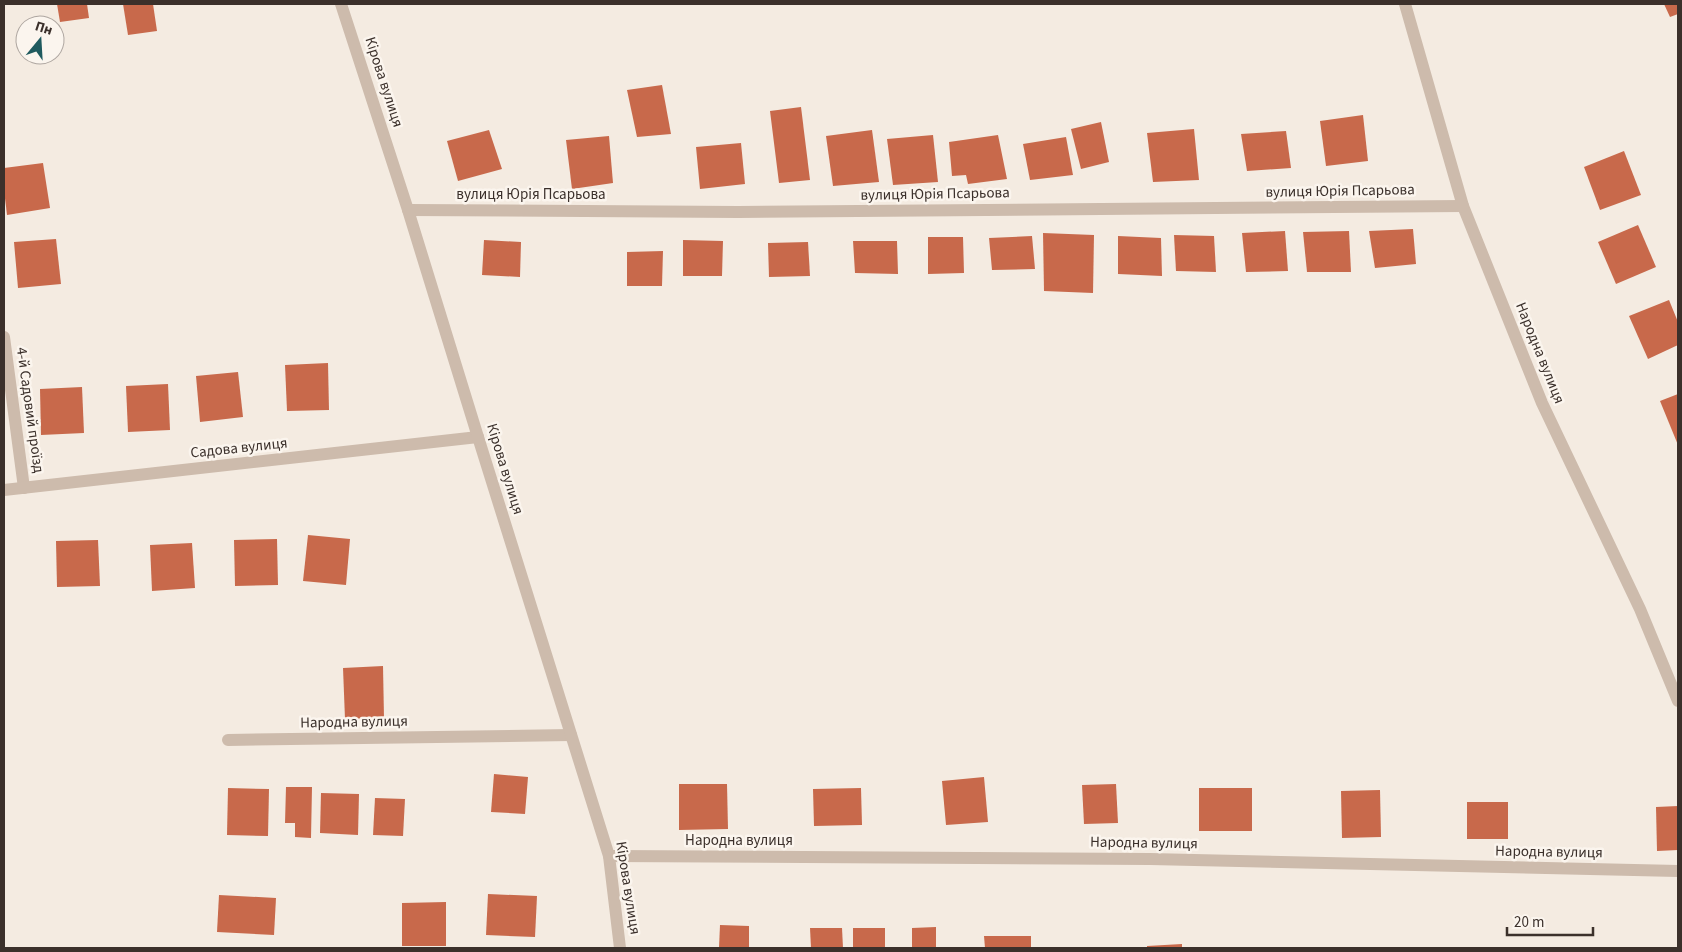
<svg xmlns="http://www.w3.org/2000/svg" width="1682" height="952" viewBox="0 0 1682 952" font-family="'Source Sans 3',sans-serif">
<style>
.building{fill:#c8694b}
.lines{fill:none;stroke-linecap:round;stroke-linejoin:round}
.service{stroke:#cdbbac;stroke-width:12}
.minor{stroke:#cdbbac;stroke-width:12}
.tertiary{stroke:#cdbbac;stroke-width:12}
.labels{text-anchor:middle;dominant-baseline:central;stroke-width:5;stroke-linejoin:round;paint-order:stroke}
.street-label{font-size:15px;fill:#3b302b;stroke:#fbf5ee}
</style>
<rect width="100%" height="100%" fill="#f4ebe1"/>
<g class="building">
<path d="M57,4H87L89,18L60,22Z"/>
<path d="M123,4H153L157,31L128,35Z"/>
<path d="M1664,4H1678V14L1670,17Z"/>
<path d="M662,85L671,134L637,137L627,90Z"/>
<path d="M801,107L810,180L779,183L770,111Z"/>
<path d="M1363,115L1368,161L1326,166L1320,121Z"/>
<path d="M1101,122L1109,162L1081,169L1071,129Z"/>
<path d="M1194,129L1199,180L1153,182L1147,133Z"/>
<path d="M489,130L502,169L458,181L447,141Z"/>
<path d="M872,130L879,182L833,186L826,136Z"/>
<path d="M1286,131L1291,168L1247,171L1241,134Z"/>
<path d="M933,135L938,182L893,185L887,139Z"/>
<path d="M998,135L1007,179L968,184L966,175L952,176L949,142Z"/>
<path d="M609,136L613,183L572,189L566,140Z"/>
<path d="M1066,137L1073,175L1030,180L1023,144Z"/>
<path d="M741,143L745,184L700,189L696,147Z"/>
<path d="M1624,151L1641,195L1600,210L1584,167Z"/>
<path d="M43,163L50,208L7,215L4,190V168Z"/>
<path d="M1638,225L1656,267L1616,284L1598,242Z"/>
<path d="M1413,229L1416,264L1375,268L1369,231Z"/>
<path d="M1285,231L1288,271L1246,272L1242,233Z"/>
<path d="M1349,231L1351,272H1307L1303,232Z"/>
<path d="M1043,233L1094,235L1093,293L1044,291Z"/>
<path d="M1174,235L1214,236L1216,272L1176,271Z"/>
<path d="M1032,236L1035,269L992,270L989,238Z"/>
<path d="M1118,236L1161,238L1162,276L1118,274Z"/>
<path d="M928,237H963L964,273L928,274Z"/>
<path d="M56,239L61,284L18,288L14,242Z"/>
<path d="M484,240L521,242L520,277L482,275Z"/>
<path d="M683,240L723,241L722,276H683Z"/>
<path d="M853,241H897L898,274L855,273Z"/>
<path d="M808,242L810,276L769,277L768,243Z"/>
<path d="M663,251L662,286H627V252Z"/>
<path d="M1669,300L1678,322V345L1648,359L1629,316Z"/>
<path d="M328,363L329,410L287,411L285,365Z"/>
<path d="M238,372L243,417L200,422L196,376Z"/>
<path d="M168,384L170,430L128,432L126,386Z"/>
<path d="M82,387L84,433L41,435L40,389Z"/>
<path d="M1678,394V445L1660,401Z"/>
<path d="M308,535L350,539L346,585L303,581Z"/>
<path d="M277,539L278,585L235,586L234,540Z"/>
<path d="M98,540L100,586L57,587L56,541Z"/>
<path d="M192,543L195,588L152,591L150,545Z"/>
<path d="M383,666L384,718L345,719L343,668Z"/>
<path d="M494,774L528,777L525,814L491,812Z"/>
<path d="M984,777L988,822L946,825L942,781Z"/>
<path d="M679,784H727L728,829L679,830Z"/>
<path d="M1116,784L1118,823L1084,824L1082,785Z"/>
<path d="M286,787H312L311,838L295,837V823H285Z"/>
<path d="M228,788L269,789L268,836L227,835Z"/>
<path d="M861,788L862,825L814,826L813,789Z"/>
<rect x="1199" y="788" width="53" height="43"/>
<path d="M1380,790L1381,837L1342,838L1341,791Z"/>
<path d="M321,793L359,794L358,835L320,833Z"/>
<path d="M375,798L405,799L403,836L373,835Z"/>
<rect x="1467" y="802" width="41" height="37"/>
<path d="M1678,806V850L1657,851L1656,807Z"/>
<path d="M488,894L537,896L535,937L486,935Z"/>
<path d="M219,895L276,898L274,935L217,932Z"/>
<path d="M446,902V946H402V903Z"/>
<path d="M720,925L749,926V948H719Z"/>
<path d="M936,927V948H912V928Z"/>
<path d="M810,928H842L843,948H811Z"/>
<rect x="853" y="928" width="32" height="20"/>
<path d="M984,936H1031V948H985Z"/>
<path d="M1182,944V948H1147V946Z"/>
</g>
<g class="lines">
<path class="service" d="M4,337L24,488"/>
<g class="minor">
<path d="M1405,4L1463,206L1542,403L1640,609L1678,701"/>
<path d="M408,210L738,212L1463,206"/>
<path d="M4,490L478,437"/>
<path d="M228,740L571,735"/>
<path d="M609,856L1150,859L1678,871"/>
</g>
<path class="tertiary" d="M341,4L408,210L478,437L609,856L620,948"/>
</g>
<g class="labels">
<g class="street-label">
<text transform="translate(384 82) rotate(72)">Кірова вулиця</text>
<text transform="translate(1340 191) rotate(-1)">вулиця Юрія Псарьова</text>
<text x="531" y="194">вулиця Юрія Псарьова</text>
<text transform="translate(935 194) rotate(-1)">вулиця Юрія Псарьова</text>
<text transform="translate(1540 353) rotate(68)">Народна вулиця</text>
<text transform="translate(30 410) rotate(82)">4-й Садовий проїзд</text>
<text transform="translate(239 448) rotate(-6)">Садова вулиця</text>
<text transform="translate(505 469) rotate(73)">Кірова вулиця</text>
<text transform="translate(354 722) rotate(-1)">Народна вулиця</text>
<text x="739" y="840">Народна вулиця</text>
<text transform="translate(1144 843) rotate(1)">Народна вулиця</text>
<text transform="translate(1549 852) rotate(1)">Народна вулиця</text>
<text transform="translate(628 888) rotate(81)">Кірова вулиця</text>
</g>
</g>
<rect width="1682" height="952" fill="none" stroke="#3b302b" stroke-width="10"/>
<g transform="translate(40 40) rotate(18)"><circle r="24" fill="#fbf5ee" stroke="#aea6a0"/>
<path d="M0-4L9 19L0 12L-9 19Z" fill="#1f5a5e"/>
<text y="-8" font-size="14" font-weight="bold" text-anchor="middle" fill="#3b302b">Пн</text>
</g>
<path d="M1507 927v8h86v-8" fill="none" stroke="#3b302b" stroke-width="2.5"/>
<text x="1514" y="927" font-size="15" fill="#3b302b" stroke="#fbf5ee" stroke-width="4" paint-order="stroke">20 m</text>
</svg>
